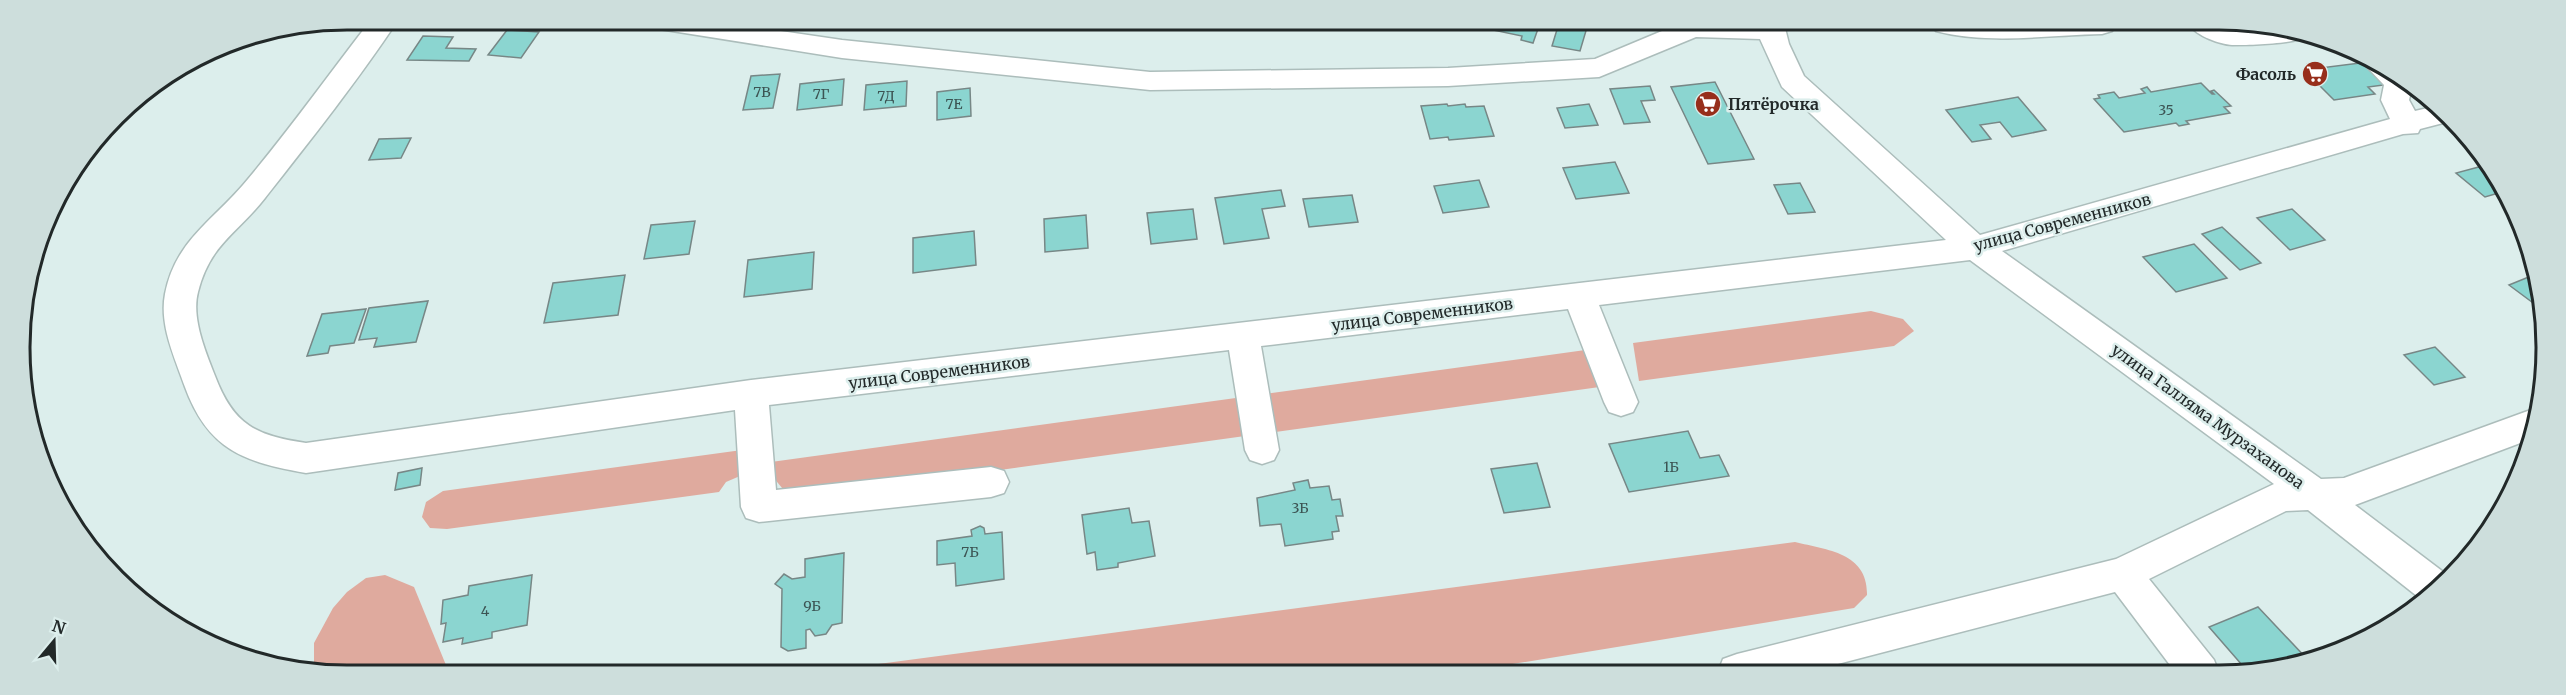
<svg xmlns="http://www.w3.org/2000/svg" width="2566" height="695" viewBox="0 0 2566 695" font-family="Merriweather,serif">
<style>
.green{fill:#dfaa9e}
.building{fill:#8bd5d0;stroke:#778786;stroke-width:1.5}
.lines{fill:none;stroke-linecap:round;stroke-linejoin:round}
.minor-casing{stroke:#acbdbb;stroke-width:3}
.minor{fill:#fff;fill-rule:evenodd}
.labels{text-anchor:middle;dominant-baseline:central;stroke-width:5;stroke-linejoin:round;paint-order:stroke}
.number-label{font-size:14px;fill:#3c5453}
.poi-label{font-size:16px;font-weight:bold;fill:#222929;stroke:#dceeec;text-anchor:end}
.street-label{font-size:16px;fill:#222929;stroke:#dceeec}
.rim{fill:none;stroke:#222929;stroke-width:3}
</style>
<rect width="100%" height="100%" fill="#dceeec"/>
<g class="green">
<path d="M1871,311L1903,319L1914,331L1894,346L1639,381L1633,343Z"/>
<path d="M1607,347L1614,385L791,499L769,472L771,462Z"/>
<path d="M742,450L740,476L726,482L719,492L447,529L430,528L422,517L426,502L443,491Z"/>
<path d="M1795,542C1828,550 1868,553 1867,595L1854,608L1470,671L833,670Z"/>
<path d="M385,575L414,587L448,670L314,669V643L333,608L347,592L366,578Z"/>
</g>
<g class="building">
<path d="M1495,23H1540L1533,43L1521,40L1522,36L1493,30Z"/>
<path d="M1559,23L1588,24L1580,51L1552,46Z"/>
<path d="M507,30L539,32L521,58L488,55Z"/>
<path d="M423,36L453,37L446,48L476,49L469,61L407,60Z"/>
<path d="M2368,62L2391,84L2368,87L2375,94L2334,100L2304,70Z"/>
<path d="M780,74L773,108L743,110L751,76Z"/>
<path d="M844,79L842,105L797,110L800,84Z"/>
<path d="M907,81L906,106L864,110L866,85Z"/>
<path d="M1715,82L1754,159L1708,164L1671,87Z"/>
<path d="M2201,83L2212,94H2214L2211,91L2214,90L2231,106L2224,107L2230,113L2186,121L2189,124L2179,126L2176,123L2124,132L2094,99L2100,98L2098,95L2114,92L2119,98L2145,93L2141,89L2147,87L2151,92Z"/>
<path d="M1650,86L1655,100L1641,101L1650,122L1624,124L1610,89Z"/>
<path d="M970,88L971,116L937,120V92Z"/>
<path d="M2018,97L2046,130L2012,137L2000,122L1980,125L1991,139L1972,142L1946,110Z"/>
<path d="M1447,104L1448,106L1465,104L1466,107L1484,106L1494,136L1449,140L1448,137L1430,139L1421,106Z"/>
<path d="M1589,104L1598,125L1565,128L1557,108Z"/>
<path d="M411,138L401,158L369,160L379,139Z"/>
<path d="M1615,162L1629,193L1576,199L1563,168Z"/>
<path d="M2490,164L2502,192L2485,197L2456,173Z"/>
<path d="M1479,180L1489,207L1443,213L1434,186Z"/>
<path d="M1800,183L1815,212L1788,214L1774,185Z"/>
<path d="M1281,190L1285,206L1262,209L1269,238L1224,244L1215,198Z"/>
<path d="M1352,195L1358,222L1309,227L1303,199Z"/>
<path d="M1193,209L1197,239L1151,244L1147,213Z"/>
<path d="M2292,209L2325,240L2290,250L2257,218Z"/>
<path d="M1086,215L1088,248L1045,252L1044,219Z"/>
<path d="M695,221L689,254L644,259L651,225Z"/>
<path d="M2222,227L2261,263L2240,270L2202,234Z"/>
<path d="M974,231L976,265L913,273V238Z"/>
<path d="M2194,244L2227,278L2176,292L2143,257Z"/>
<path d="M814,252L812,289L744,297L748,260Z"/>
<path d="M2536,274L2540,283V308L2509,285Z"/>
<path d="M625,275L618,315L544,323L553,283Z"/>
<path d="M428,301L416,342L374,347L377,338L359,340L369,308Z"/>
<path d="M366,309L354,343L330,346L328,353L307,356L322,314Z"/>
<path d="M2435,347L2465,377L2434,385L2404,355Z"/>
<path d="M1688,431L1700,458L1719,455L1729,476L1629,492L1609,444Z"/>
<path d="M1537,463L1550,507L1504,513L1491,469Z"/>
<path d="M422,468L420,485L395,490L398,473Z"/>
<path d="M1308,480L1310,488L1329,486L1332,500L1340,499L1343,516H1336L1339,531L1332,532L1333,539L1285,546L1281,524L1260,526L1257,498L1295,490L1293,483Z"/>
<path d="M1129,508L1132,523L1149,521L1155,556L1118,563V567L1097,570L1095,552L1087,554L1082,515Z"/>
<path d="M980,526L984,528L985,534L1002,532L1004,579L956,586L955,563L937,565V541L972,536L971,530Z"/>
<path d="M844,553L842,623L832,625L826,634L815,636L810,629L806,630V648L788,651L781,647L782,589L775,584L784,574L792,579L805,577V559Z"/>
<path d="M532,575L527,625L492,632V638L462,644L463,638L443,642L446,623L441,624L443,600L468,595L469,586Z"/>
<path d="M2258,607L2307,659L2261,673H2249L2209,627Z"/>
</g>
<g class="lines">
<g class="minor-casing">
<g id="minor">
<path d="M371,20H398C359,79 309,142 265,198C237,234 210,244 198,292C191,318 206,353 215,376C234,426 256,435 306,443L751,380L1946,240L1782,87L1760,39L1696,37L1599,77L1448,86L1150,90L842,58L653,28L644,26L640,20L713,21L842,40L1150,72L1448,68L1595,59L1662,31L1658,24H1784L1789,44L1804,76L1980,235L2390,119L2381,100L2384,85L2367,67L2370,62L2400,75L2412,86L2409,100L2415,111L2432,107L2447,122L2420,129L2418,133L2403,134L2002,251L2321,479L2344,478L2525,412L2537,408L2540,411L2531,439L2355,505L2450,577L2422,600L2308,510L2286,511L2149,579L2214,660L2219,673H2176L2115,592L1807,672H1718L1723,659L1737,654L2116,559L2274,484L1970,260L1599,305L1638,402L1633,412L1621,416L1609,412L1604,402L1568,309L1261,346L1279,450L1274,460L1262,464L1250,460L1245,450L1229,350L769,405L776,490L991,467L1004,471L1009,482L1004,493L991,497L759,522L746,518L741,507L735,410L306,473C244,462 208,450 185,387C175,358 159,325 165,294C175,242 211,222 243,185C288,132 329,74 371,20Z"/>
<path d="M1933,25H2115L2112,31L2102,34C2049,35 1988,45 1936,31Z"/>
<path d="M2190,25L2282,26L2308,36C2296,44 2248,45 2232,45C2220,44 2196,36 2190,25Z"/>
</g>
</g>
<use href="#minor" class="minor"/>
</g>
<defs>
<g id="supermarket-disc" transform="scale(1.35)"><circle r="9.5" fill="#972e1b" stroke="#dceeec"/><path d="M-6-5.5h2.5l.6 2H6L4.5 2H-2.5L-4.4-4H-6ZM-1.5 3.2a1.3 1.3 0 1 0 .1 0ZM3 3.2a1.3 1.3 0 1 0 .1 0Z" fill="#fff"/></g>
</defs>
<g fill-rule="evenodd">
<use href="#supermarket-disc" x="2315" y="74"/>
<use href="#supermarket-disc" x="1708" y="104"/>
</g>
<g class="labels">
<g class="number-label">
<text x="762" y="92">7В</text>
<text x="821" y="94">7Г</text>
<text x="886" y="96">7Д</text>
<text x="954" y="104">7Е</text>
<text x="2166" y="110">35</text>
<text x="1671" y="467">1Б</text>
<text x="1300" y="508">3Б</text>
<text x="970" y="552">7Б</text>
<text x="812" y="606">9Б</text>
<text x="485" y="611">4</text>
</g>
<g class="poi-label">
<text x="2296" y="74">Фасоль</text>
<text x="1728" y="104" text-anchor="start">Пятёрочка</text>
</g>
<g class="street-label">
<text transform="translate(2062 222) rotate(-15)">улица Современников</text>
<text transform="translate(1422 314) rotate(-7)">улица Современников</text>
<text transform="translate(939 372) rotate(-7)">улица Современников</text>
<text transform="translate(2208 416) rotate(36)">улица Галляма Мурзаханова</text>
</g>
</g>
<path d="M0 0H2566V695H0ZM347 30H2219A317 317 0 0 1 2536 347V348A317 317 0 0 1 2219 665H347A317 317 0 0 1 30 348V347A317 317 0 0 1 347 30Z" fill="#cddedc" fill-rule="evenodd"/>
<path class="rim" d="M347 30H2219A317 317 0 0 1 2536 347V348A317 317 0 0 1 2219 665H347A317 317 0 0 1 30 348V347A317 317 0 0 1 347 30Z"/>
<g transform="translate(54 641) rotate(19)" stroke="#dceeec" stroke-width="4.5" paint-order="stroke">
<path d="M0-4.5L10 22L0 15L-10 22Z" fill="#222929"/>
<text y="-9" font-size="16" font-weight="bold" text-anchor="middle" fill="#222929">N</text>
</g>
</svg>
